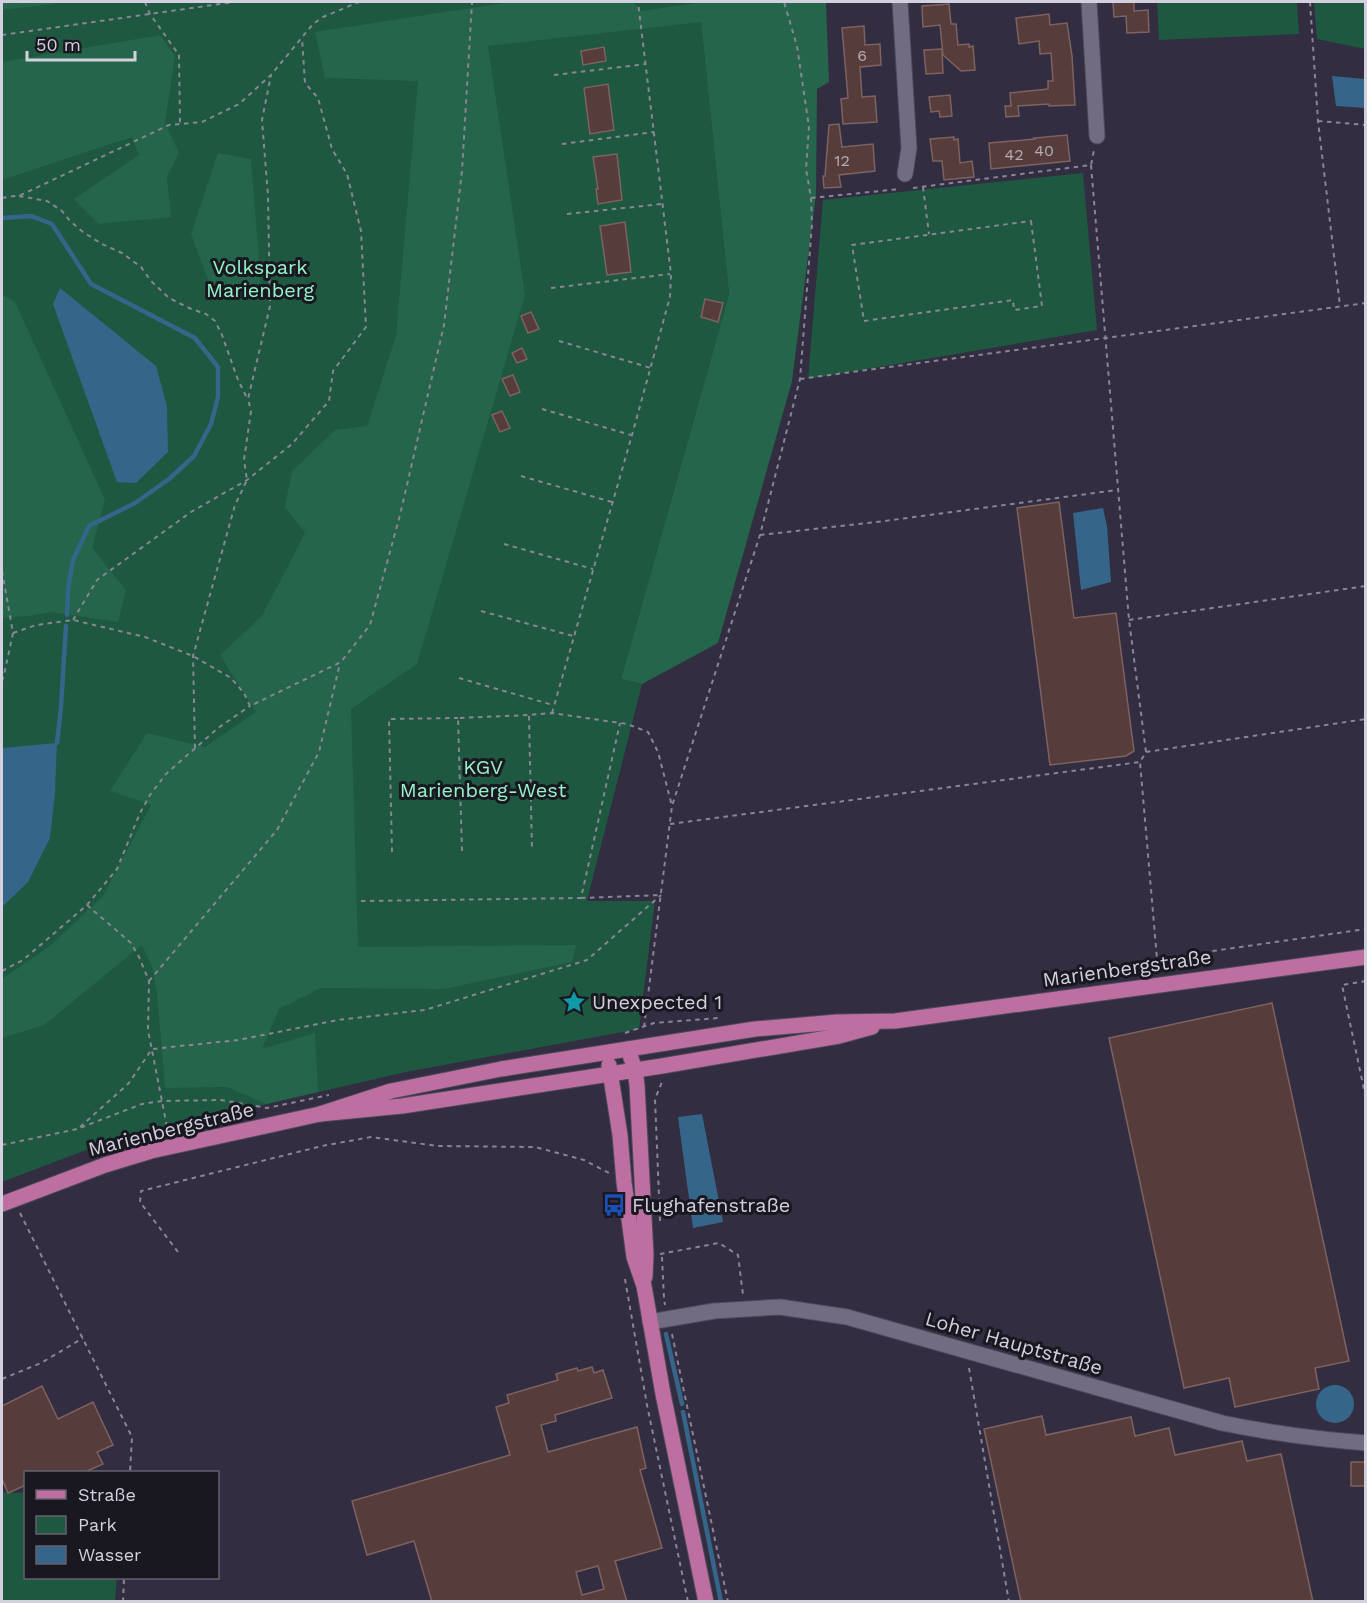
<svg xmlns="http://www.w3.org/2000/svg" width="1367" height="1603" viewBox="0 0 1367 1603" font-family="'Work Sans',sans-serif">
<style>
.green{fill:#1e5841}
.forest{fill:#25654b}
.water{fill:#356689}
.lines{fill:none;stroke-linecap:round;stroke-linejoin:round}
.stream{stroke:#356689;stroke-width:4.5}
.building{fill:#563d3b;stroke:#7d6261;stroke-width:1.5;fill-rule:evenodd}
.minor-casing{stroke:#4e4a5a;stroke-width:17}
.major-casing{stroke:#4e4a5a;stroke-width:17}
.path{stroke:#898595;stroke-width:2;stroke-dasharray:4.5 4.5;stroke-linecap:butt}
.minor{stroke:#726c83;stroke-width:15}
.major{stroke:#be6fa2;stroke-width:15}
.labels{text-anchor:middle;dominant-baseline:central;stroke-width:6;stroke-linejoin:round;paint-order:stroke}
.number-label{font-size:16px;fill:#b4acb5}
.park-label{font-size:20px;fill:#96f4ca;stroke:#191720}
.street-label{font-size:20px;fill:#d4d1de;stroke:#191720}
.poi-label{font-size:20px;fill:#d4d1de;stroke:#191720;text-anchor:start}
</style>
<rect width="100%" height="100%" fill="#322d40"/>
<g class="green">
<path d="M2,2H777L701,22L729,294L621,679L642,684L587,901H655L639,1029L406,1072L115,1139L2,1182Z"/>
<path d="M1157,2H1297L1299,34L1159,40Z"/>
<path d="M1314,2H1365V49L1317,39Z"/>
<path d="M1083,173L1097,330L808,379L823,200Z"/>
<path d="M2,1492L25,1493L26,1578H117L115,1601H2Z"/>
</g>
<g class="forest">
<path d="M2,2H68L2,10Z"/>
<path d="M510,2H633L641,11L695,3L826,2L829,82L817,89L816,195L792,381L718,643L642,684L621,679L729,294L701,22L488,46L525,295L417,664L351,709L358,947L576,945L572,962L444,989L321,988L279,1009L262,1049L315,1033L318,1092L266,1104L227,1087L165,1088L157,993L152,967L142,945L44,1025L2,1038V979L50,946L103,896L151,805L110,791L147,733L205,747L256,712L220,655L262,616L305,533L285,507L292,471L335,430L367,426L396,336L418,81L325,78L315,32Z"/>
<path d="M160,35L175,56L165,123L179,153L167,177L171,217L99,224L74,199L139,155L132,137L2,180V62Z"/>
<path d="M218,153L251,159L261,284L211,288L191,234Z"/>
<path d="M2,295L15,302L105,500L92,548L126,590L118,622L52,612L29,616L2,618Z"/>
</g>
<g class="water">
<path d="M1332,76L1365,79V108L1336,106Z"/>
<path d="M60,288L156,366L167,406L168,452L136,483L117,482L53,304Z"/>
<path d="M1103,508L1107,526L1111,582L1081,590L1073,513Z"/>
<path d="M57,743L55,793L50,838L28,882L2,907V748Z"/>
<path d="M702,1114L723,1222L693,1228L678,1117Z"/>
<circle cx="1335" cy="1404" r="19"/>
</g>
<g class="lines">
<g class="stream">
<path d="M2,218L31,216L52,224L91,284L195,338L218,367V397L211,424L194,456L169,479L135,503L89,526L73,560L68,590L67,615"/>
<path d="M57,743L61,707L66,626"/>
<path d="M666,1334L682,1404"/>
<path d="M683,1412L721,1602"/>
</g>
</g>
<g class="building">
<path d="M1113,2H1134V11L1148,10L1149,32L1127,33L1126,16L1114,17Z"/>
<path d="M949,4L951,24H956L958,45L969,44V47L973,46L975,70L961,71L943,55L940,25L923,27L922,6Z"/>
<path d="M1049,14L1050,25L1067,23L1072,56L1075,105L1049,106V104L1018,106L1019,116L1006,117L1005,106H1011L1010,93L1048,89V81H1053L1051,53L1040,54L1039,41L1019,44L1016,18Z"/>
<path d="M864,26L865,45L880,44L881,65L860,67L862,97L875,96L877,122L843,124L841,99L848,98L842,28Z"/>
<path d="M604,47L606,61L583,65L581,51Z"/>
<path d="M942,49L943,73L926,74L924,50Z"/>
<path d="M608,84L614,130L590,134L584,88Z"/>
<path d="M950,95L952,116L940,117L939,111L931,112L929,97Z"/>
<path d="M839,124L842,147L873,144L875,171L839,175L841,187L824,188L823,176H825L829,125Z"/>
<path d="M1067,135L1070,161L991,169L989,143L1035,139L1034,138Z"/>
<path d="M954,137V140L958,139L960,163L972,161L974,177L944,180L942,161H933L930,139Z"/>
<path d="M617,154L622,200L598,204L596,189H598L593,157Z"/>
<path d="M625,222L631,272L607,275L600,226Z"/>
<path d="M705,299L723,303L718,322L701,317Z"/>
<path d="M531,312L539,329L528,333L521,316Z"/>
<path d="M522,348L527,359L517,363L512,353Z"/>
<path d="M513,375L520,392L510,396L502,379Z"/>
<path d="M502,411L510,428L500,432L492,415Z"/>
<path d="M1059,502L1074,618L1116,613L1134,751L1126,756L1050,765L1017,508Z"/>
<path d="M1272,1003L1349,1361L1315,1368L1319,1389L1235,1407L1229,1378L1184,1388L1109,1038Z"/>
<path d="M592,1367L594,1373L603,1370L612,1398L555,1415L556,1421L541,1425L548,1452L637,1427L646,1468L640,1470L662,1548L615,1561L627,1602H432L414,1541L367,1555L352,1501L510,1455L496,1407L509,1403L507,1395L558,1380L556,1374L577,1368L578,1371ZM598,1566L604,1589L582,1595L576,1572Z"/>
<path d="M42,1386L58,1419L93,1402L113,1445L97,1452L103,1464L83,1473H26V1485L8,1493L2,1479V1406Z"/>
<path d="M1042,1416L1046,1435L1131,1417L1135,1436L1169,1428L1175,1455L1242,1441L1247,1461L1281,1454L1313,1602H1021L984,1429Z"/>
<rect x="1351" y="1462" width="14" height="24"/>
</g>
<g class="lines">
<g class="minor-casing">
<g id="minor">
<path d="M900,2L909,148L905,174"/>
<path d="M1089,2L1097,136"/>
<path d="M650,1322L714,1311L780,1307L847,1317L1222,1423C1270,1433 1317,1439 1366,1443"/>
</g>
</g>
<g class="major-casing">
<g id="major">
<path d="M628,1049L635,1070L637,1085L646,1255L645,1277"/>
<path d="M609,1065L620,1135L624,1182L634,1257L644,1286L663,1394L706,1602"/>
<path d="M320,1114L391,1091L501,1069L755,1029L837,1022L895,1021L1366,957"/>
<path d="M2,1204L105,1165L151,1151L320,1114L402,1106L662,1066L839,1036L872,1027"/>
</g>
</g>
<g class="path">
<path d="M145,2L150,14L179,55L180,123"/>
<path d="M1310,2L1318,121L1340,306"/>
<path d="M2,35L234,2"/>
<path d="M554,75L646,64"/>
<path d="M1318,121L1366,125"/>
<path d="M562,144L654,132"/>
<path d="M1091,165L1129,620L1146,752L1140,762L1157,959L1366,929"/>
<path d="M923,187L929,234"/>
<path d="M913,188L1091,165L1094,150"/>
<path d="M19,196L47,201L62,211L70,221L83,232L102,244L122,253L141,267L151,281L169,298L189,308L206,314L215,321L222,335L238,380L247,398"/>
<path d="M2,198L21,195L169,125L202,122L239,104L271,75L313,24L323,17L359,2"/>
<path d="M811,198L900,189"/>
<path d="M567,214L662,204"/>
<path d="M1031,221L1042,306L1014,310L1013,300L864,321L852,245Z"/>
<path d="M551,288L670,274"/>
<path d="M559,341L651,368"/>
<path d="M800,379L1366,303"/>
<path d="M542,409L631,435"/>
<path d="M521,476L612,502"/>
<path d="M760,535L877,522L1117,490"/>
<path d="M504,544L593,569"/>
<path d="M2,571L13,633L4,675L2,681"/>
<path d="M481,611L573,636"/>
<path d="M73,620L97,580L191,512L247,480L292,444L329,401L333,371L366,327L361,231L347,174L332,149L318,98L305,83L302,38"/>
<path d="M1129,620L1366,586"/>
<path d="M13,633L36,625L73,620L145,637L193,656L231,678L244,693L250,706L341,662L370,625L400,515L444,325L462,171L472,2"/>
<path d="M459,678L553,705"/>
<path d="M552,713L632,435L670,297L671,274L638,2"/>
<path d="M529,716L532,851"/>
<path d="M195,748L193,656L235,505L247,480L244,460L251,411L248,399L270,306L268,196L262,120L271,75"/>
<path d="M1146,752L1366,719"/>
<path d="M670,824L1140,762"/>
<path d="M462,851L458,718L529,715L552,713L627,724L648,732L658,752L672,806"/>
<path d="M392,852L389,719L458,718"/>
<path d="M581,898L661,895"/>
<path d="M361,901L581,898L620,723"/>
<path d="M87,905L131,943L139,957L149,981L148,1030L168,1132"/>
<path d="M2,971L23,960L87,905L117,869L140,813L150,795L166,774L218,728L250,706"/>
<path d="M149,981L277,830L319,752L340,663"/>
<path d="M1366,981L1342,985L1366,1099"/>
<path d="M644,1027L672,806L760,535L800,379L812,224L811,198L806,169L809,127L797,46L784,2"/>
<path d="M625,1033L654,1023L719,1018"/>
<path d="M80,1127L129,1083L152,1049L238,1040L338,1020L425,1010L587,960L661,895"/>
<path d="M2,1145L77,1129L142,1104L162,1101L221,1100L267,1108L329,1095"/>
<path d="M20,1213L132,1437L130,1472"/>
<path d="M660,1221L655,1099L662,1082"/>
<path d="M178,1252L140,1202L141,1191L322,1146L371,1137L438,1146L535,1147L584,1160L609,1173"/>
<path d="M660,1254L719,1243L738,1255L743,1295"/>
<path d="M662,1257L664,1299L665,1305"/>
<path d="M625,1279L647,1405L688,1602"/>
<path d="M672,1334L728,1602"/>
<path d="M969,1368L1009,1602"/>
<path d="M2,1379L41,1363L83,1338"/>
<path d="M123,1602L124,1578"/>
</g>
<use href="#minor" class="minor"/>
<use href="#major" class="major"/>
</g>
<defs>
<g id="sight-bare" transform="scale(1.8)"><path d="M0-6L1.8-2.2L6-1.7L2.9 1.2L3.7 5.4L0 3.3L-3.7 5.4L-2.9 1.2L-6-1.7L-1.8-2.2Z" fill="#0f9aa8" stroke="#191720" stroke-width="2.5" paint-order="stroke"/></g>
<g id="bus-bare" transform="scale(1.8)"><path d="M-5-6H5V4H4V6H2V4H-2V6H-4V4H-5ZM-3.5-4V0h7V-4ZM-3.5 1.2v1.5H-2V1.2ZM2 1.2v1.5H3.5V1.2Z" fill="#1a4fb4" stroke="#191720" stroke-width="2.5" paint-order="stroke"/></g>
</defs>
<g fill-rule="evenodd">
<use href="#sight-bare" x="574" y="1002"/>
<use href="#bus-bare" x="614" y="1205"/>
</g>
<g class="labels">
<g class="number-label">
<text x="862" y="55">6</text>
<text x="1044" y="150">40</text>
<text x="1014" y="154">42</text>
<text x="842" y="160">12</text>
</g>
<g class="park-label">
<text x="260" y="267">Volkspark<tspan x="260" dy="23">Marienberg</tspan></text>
<text x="483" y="767">KGV<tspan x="483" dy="23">Marienberg-West</tspan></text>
</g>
<g class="street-label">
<text transform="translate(1127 968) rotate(-8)">Marienbergstraße</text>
<text transform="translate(171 1129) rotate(-14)">Marienbergstraße</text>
<text transform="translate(1014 1343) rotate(16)">Loher Hauptstraße</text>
</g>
<g class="poi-label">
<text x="592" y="1002">Unexpected 1</text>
<text x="632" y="1205">Flughafenstraße</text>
</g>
</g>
<rect width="1367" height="1603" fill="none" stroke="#d4d1de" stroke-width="6"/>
<rect x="24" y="1471" width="195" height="108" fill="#191720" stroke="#64616c" stroke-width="1.5"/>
<rect x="36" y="1490" width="30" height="9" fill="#be6fa2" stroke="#64616c" stroke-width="1.5"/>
<text x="78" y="1501" font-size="18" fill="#d4d1de">Straße</text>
<rect x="36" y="1516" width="30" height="18" fill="#1e5841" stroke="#64616c" stroke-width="1.5"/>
<text x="78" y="1531" font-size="18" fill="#d4d1de">Park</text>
<rect x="36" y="1546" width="30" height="18" fill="#356689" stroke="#64616c" stroke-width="1.5"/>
<text x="78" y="1561" font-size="18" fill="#d4d1de">Wasser</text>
<path d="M27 51v9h108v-9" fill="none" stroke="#d4d1de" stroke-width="3"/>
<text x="36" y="51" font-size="18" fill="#d4d1de" stroke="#191720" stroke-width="4.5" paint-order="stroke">50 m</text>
</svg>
